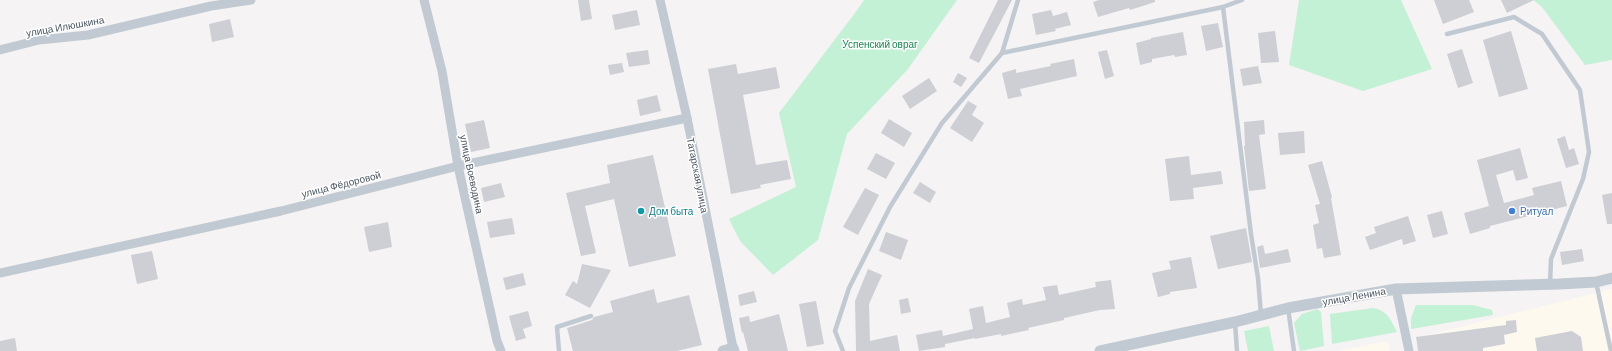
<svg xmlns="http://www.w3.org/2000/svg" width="1612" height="351" viewBox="0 0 1612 351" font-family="Barlow,sans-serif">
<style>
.commercial{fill:#fdf9ef}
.green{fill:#c3f1d5}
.building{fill:#cdcfd5}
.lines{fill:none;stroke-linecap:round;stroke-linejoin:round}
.service{stroke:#c1cad2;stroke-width:4.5}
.minor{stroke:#c1cad2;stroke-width:9}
.tertiary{stroke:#c1cad2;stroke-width:11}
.culture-dot{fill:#0f9aa8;stroke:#fff;stroke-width:1.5}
.shop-dot{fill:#3f7fe0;stroke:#fff;stroke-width:1.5}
.labels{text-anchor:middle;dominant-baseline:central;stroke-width:3;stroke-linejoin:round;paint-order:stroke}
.street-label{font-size:10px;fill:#4a5661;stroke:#fff}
.park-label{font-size:10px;fill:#17864f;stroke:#fff}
.culture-label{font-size:10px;fill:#0d838f;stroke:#fff;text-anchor:start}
.shop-label{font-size:10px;fill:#366cbe;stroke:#fff;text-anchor:start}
</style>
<rect width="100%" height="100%" fill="#f5f3f3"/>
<g class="commercial">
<path d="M1612,289V351H1418L1415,338Z"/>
<path d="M1388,341L1390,351H1338Z"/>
</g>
<g class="green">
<path d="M864,0H957L908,69L847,134L818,240L773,275L740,241L729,219L796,187L779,113L855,13Z"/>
<path d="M1299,0H1401L1432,69L1363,91L1289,65Z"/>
<path d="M1533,0H1612V60L1585,65L1542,7Z"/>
<path d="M1416,305H1473L1492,310L1493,315L1411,329V318Z"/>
<path d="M1373,308C1387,310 1391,320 1397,332L1332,344L1330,314Z"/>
<path d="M1317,309L1321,312L1324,346L1300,351L1294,323L1302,314Z"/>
<path d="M1269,326L1274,351H1248L1244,331Z"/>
</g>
<g class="building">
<path d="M578,0H589L592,19L581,21Z"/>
<path d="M998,0H1012L979,63L969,58Z"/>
<path d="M1099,0H1155V2L1130,10L1129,8L1098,17L1093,2Z"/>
<path d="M1434,0H1469L1474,12L1443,24Z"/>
<path d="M1501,0H1534L1507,13Z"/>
<path d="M637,10L640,25L615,30L612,15Z"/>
<path d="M1051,10L1053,16L1067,12L1071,25L1055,29L1056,31L1036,35L1032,14Z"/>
<path d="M230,19L234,37L212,42L209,24Z"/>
<path d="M1218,23L1223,47L1206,51L1201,26Z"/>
<path d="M1275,31L1279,62L1261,63L1258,33Z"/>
<path d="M1511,31L1528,89L1499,97L1483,40Z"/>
<path d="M1183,32L1187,55L1175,57L1174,55L1152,59V62L1140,65L1136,43L1151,39V38Z"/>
<path d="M1462,49L1473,83L1458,88L1447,54Z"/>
<path d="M648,50L650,64L629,67L626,53Z"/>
<path d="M1107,50L1114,76L1105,79L1098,52Z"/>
<path d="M1074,59L1077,76L1020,89L1022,96L1008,99L1002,73L1016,69V73L1051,66L1050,64Z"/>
<path d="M622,63L624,72L610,75L608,65Z"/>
<path d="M736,64L738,74L776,67L780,88L743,95L756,165L787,160L791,179L760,185L761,188L731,194L708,69Z"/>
<path d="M1258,66L1262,83L1243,86L1240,69Z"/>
<path d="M958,73L967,78L961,87L953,82Z"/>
<path d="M929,78L937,91L910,109L902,96Z"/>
<path d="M657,95L661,111L640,116L637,100Z"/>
<path d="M968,101L977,106L972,115L984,123L972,142L950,128Z"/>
<path d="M889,119L912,133L904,147L881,133Z"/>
<path d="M484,120L490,148L471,152L465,124Z"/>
<path d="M1264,120L1265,134L1259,135L1266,189L1249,191L1244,146H1245L1244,122Z"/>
<path d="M1304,131L1305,153L1280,155L1278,133Z"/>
<path d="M1565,136L1569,150L1574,148L1579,164L1566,168L1557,139Z"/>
<path d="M1520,148L1528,178L1516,181L1513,170L1496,175L1504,203L1534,195L1532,188L1561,181L1567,206L1490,226V228L1470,234L1464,213L1489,206L1477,160Z"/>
<path d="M876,153L895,163L886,179L867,169Z"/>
<path d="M653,155L676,256L629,267L614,199L585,206L596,253L581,256L566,193L610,183L607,165Z"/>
<path d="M1189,156L1191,175L1221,171L1223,184L1193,188L1194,199L1170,201L1165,159Z"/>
<path d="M1322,161L1332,197L1331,198L1341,255L1324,258L1322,248L1317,249L1313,225L1319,223L1315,205L1320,204L1308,165Z"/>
<path d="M920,182L936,192L930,203L913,193Z"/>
<path d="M501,183L505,197L484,202L481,188Z"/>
<path d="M865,188L879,195L858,235L843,227Z"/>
<path d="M1612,193V224H1607L1602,195Z"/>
<path d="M1442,211L1448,234L1433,238L1427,215Z"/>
<path d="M1408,216L1416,241L1403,245L1402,239L1370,250L1365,237L1376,233L1374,227Z"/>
<path d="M512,218L515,234L490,238L487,222Z"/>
<path d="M388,222L392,247L369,252L364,227Z"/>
<path d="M1246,228L1252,262L1218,269L1210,236Z"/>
<path d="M886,232L908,240L901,260L879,251Z"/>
<path d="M1263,245L1265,254L1288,249L1291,262L1260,268L1257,247Z"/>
<path d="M1582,249L1584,261L1562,265L1560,252Z"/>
<path d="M152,251L158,279L137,284L131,255Z"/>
<path d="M1191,257L1197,288L1170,292V294L1158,297L1152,273L1171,269L1169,261Z"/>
<path d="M582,264L611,270L590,308L565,295L573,281L577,284Z"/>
<path d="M868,269L882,275L869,304L870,341L897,335L900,351H856L855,301Z"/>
<path d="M523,273L526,285L506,290L503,278Z"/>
<path d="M1111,280L1115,309L1100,310L1064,318V320L1028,328L1029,330L1001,336V334L975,339V338L945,344V347L919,351L916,335L942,330L943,336L973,329L969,309L983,306L986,323L1010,317L1007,303L1022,299L1023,305L1046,300L1043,287L1057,285L1059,295L1096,287L1095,282Z"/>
<path d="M654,289L657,303L689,295L702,345L677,351H573L567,328L592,320L594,317L613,312L610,301Z"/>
<path d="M754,291L757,302L740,306L738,295Z"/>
<path d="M908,298L911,312L901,314L899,300Z"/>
<path d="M816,301L824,344L807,347L799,304Z"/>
<path d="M528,311L532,326L523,329L526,338L516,341L509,316Z"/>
<path d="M779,314L788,351H748L743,332L742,333L739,318L749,316L750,322Z"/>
<path d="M1516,320L1517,332L1504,335L1505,344L1483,348V351H1418L1416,337L1506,325V321Z"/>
<path d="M1572,331L1581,337L1583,351H1537L1535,338Z"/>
<path d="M15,338L17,351H0V341Z"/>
</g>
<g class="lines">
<g class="service">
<path d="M1223,7L1251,234L1258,278L1261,315"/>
<path d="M1447,34L1514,17L1542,34L1580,90L1589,152L1583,179L1551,259L1550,284"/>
<path d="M1002,53L1018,0"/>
<path d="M1596,282L1611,351"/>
<path d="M1288,308L1294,351"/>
<path d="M1235,323L1237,351"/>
<path d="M559,351L557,327L591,316"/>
<path d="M843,351L835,331L849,288L890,207L942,123L1002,53L1223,7L1242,0"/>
</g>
<g class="minor">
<path d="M424,0L442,71L458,166L497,341L501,351"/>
<path d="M660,0L687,118L733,348"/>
<path d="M0,50L39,40L88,35L211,6L251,0"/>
<path d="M0,273L281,211L458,166L687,118"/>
<path d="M1396,289L1409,351"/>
</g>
<g class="tertiary">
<path d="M723,351L733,348L734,351"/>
<path d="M1100,351L1235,322L1288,308L1396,289L1559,284L1596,282L1612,278"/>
</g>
</g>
<circle class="culture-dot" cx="641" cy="211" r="4"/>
<circle class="shop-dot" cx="1512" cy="211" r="4"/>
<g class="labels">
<g class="street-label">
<text transform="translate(65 26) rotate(-10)">улица Илюшкина</text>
<text transform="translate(472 174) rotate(78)">улица Воеводина</text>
<text transform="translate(698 175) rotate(79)">Татарская улица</text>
<text transform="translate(341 184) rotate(-14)">улица Фёдоровой</text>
<text transform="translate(1354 296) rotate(-10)">улица Ленина</text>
</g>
<g class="park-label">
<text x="880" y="44">Успенский овраг</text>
</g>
<g class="culture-label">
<text x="649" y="211">Дом быта</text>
</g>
<g class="shop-label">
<text x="1520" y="211">Ритуал</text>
</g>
</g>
</svg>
